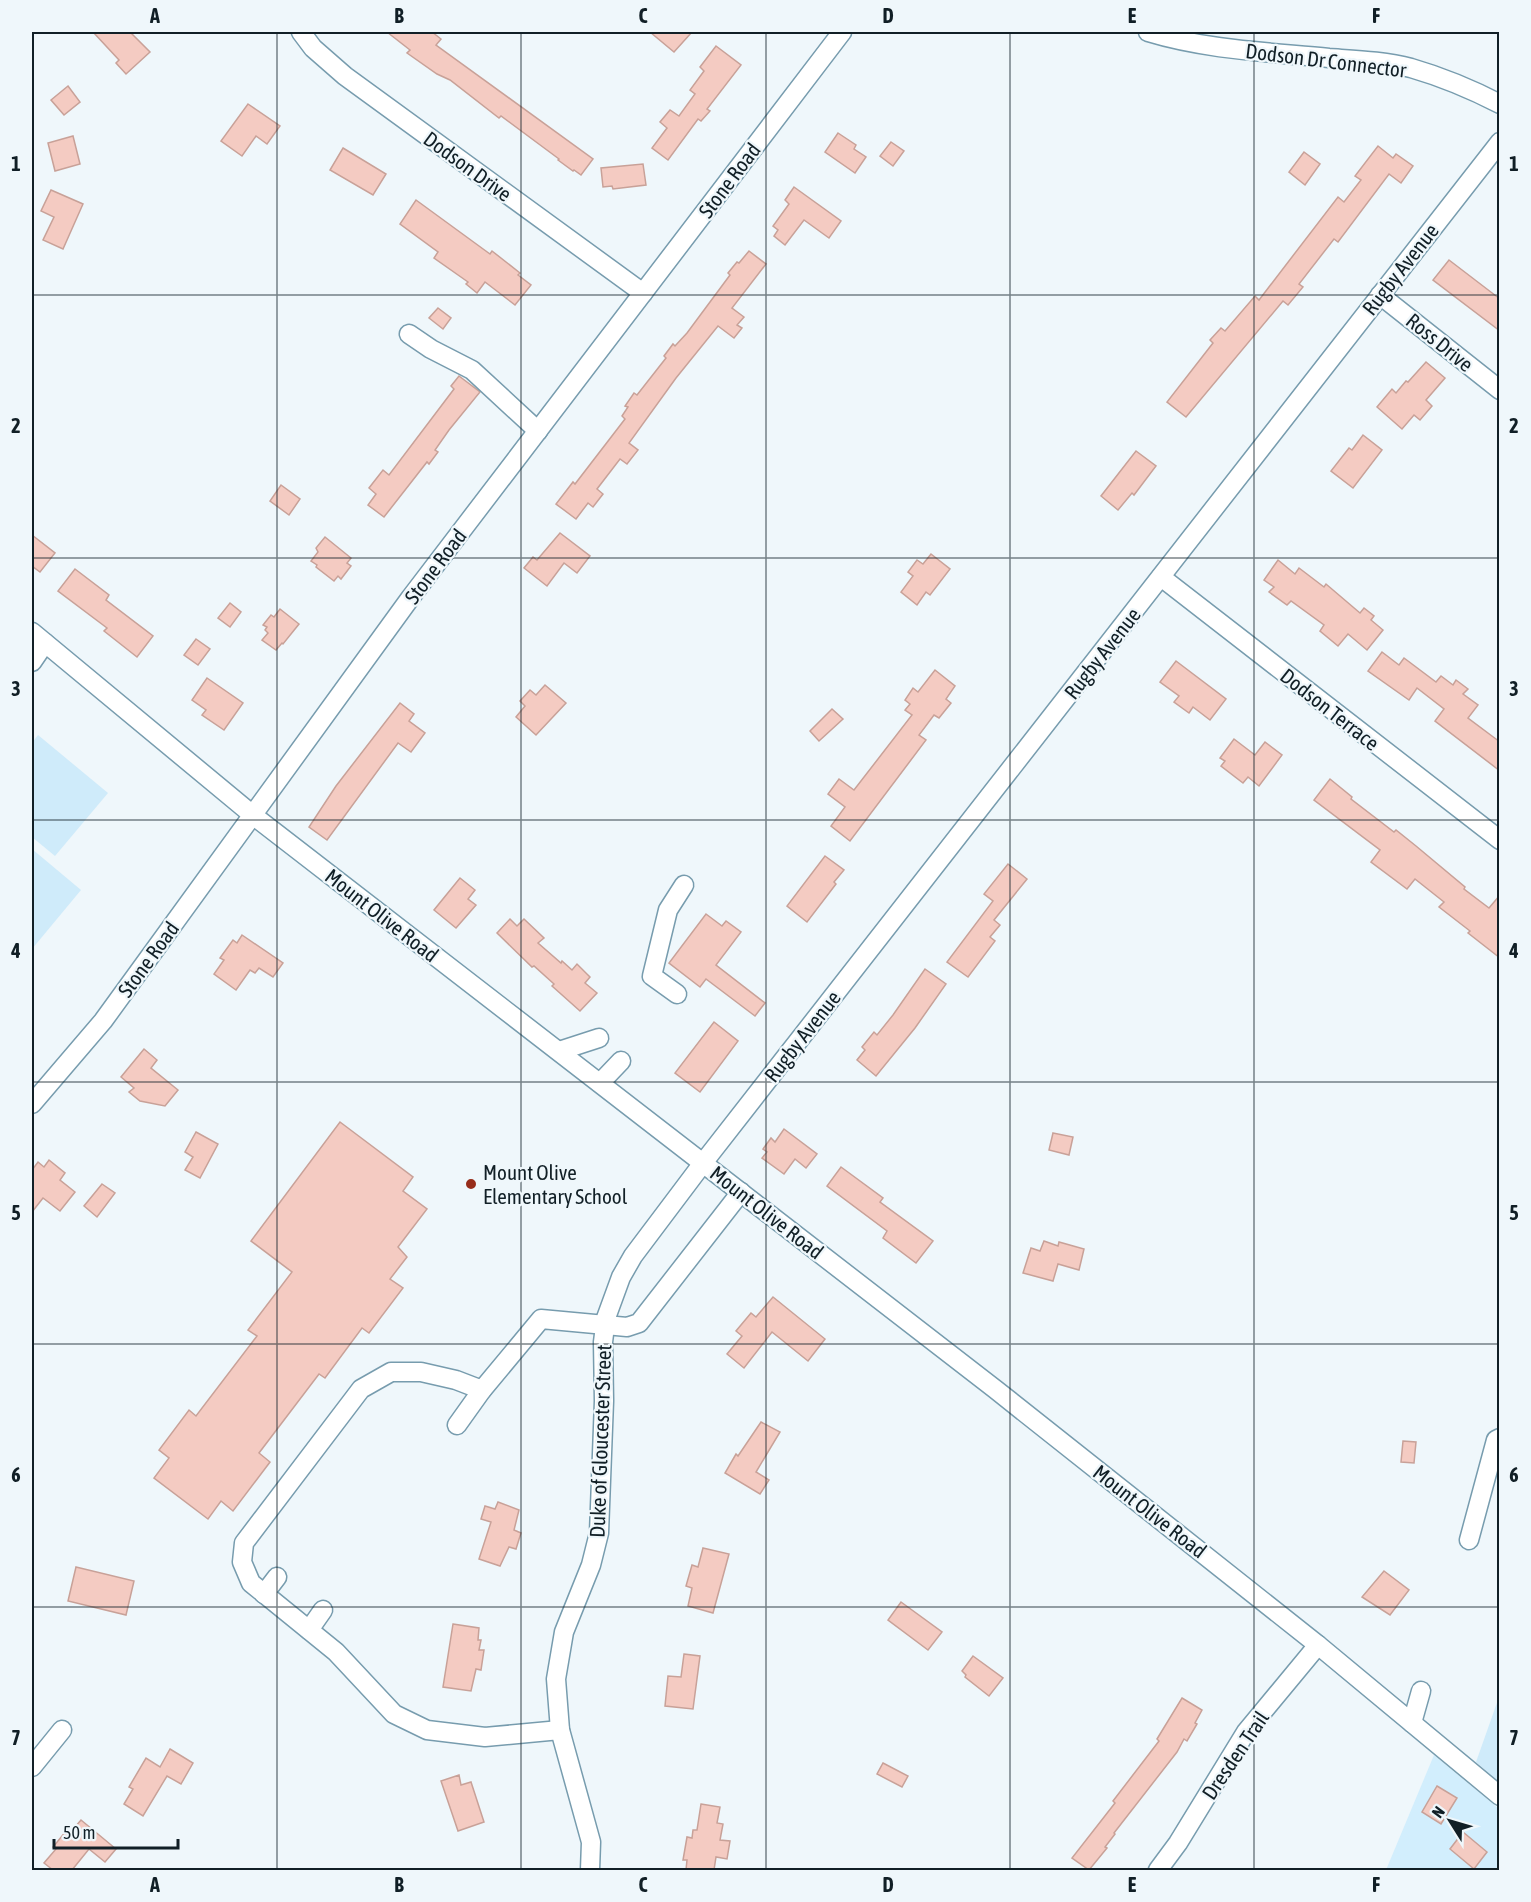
<svg xmlns="http://www.w3.org/2000/svg" width="1531" height="1902" viewBox="0 0 1531 1902" font-family="'Asap Condensed',sans-serif">
<style>
.built{fill:#d2eefd}
.green{fill:#cfebfa}
.building{fill:#f4cbc2;stroke:#c8a198;stroke-width:1.5}
.lines{fill:none;stroke-linecap:round;stroke-linejoin:round}
.minor-casing{stroke:#779cae;stroke-width:21}
.minor{stroke:#fff;stroke-width:18}
.grid{fill:none;stroke:#111f26;stroke-width:1.5;stroke-opacity:0.55}
.poi-dot{fill:#962c1a;stroke:#eff7fb;stroke-width:2}
.labels{text-anchor:middle;dominant-baseline:central;stroke-width:4.5;stroke-linejoin:round;paint-order:stroke}
.street-label{font-size:21px;fill:#111f26;stroke:#eff7fb}
.poi-label{font-size:21px;fill:#111f26;stroke:#eff7fb;text-anchor:start}
.neatline{fill:none;stroke:#111f26;stroke-width:2}
.grid-label{font-size:20px;text-anchor:middle;font-weight:bold;fill:#111f26}
</style>
<rect width="100%" height="100%" fill="#eff7fb"/>
<path class="built" d="M1434,1755L1499,1809V1870H1386Z"/>
<g class="green">
<path d="M38,735L108,793L55,856L32,837V743Z"/>
<path d="M32,849L81,890L32,949Z"/>
<path d="M1499,1697V1782L1476,1762Z"/>
</g>
<g class="building">
<path d="M93,32H130L150,52L126,74L116,63L119,60Z"/>
<path d="M387,32H432L441,39L436,45L593,159L581,175L574,170L573,171L558,160L559,159L501,116L499,118L450,80L437,74L407,53L410,50Z"/>
<path d="M650,32H692L674,52Z"/>
<path d="M716,46L741,65L707,109L710,111L701,121L698,119L668,160L652,148L667,128L660,122L670,110L679,116L695,94L690,90L704,71L700,67Z"/>
<path d="M68,86L80,102L64,115L51,100Z"/>
<path d="M248,104L280,126L267,144L256,136L242,156L221,141Z"/>
<path d="M838,133L856,145L854,149L866,157L855,173L825,152Z"/>
<path d="M73,136L80,164L55,171L48,143Z"/>
<path d="M891,142L904,151L893,166L880,156Z"/>
<path d="M1378,146L1393,158L1396,154L1413,166L1401,183L1389,174L1338,242L1334,239L1299,284L1303,287L1288,305L1283,301L1186,417L1167,402L1213,343L1210,340L1221,328L1225,331L1255,296L1259,300L1338,197L1344,202L1361,180L1355,176Z"/>
<path d="M343,148L386,174L373,195L330,170Z"/>
<path d="M1304,152L1320,164L1305,185L1289,172Z"/>
<path d="M643,164L646,185L613,189L612,186L603,187L601,168Z"/>
<path d="M794,187L841,221L829,238L804,220L785,245L774,236L778,230L773,226L789,204L785,200Z"/>
<path d="M51,190L83,204L63,249L43,240L54,217L41,211Z"/>
<path d="M416,200L490,254L492,251L520,273L518,275L531,285L515,305L485,282L477,293L466,284L468,282L434,258L438,252L400,224Z"/>
<path d="M749,251L766,264L732,308L744,317L737,325L742,328L734,338L718,326L676,378L629,443L638,450L627,464L620,459L597,489L603,494L593,507L588,503L576,519L556,504L573,482L575,484L625,419L622,416L628,407L625,406L634,393L637,395L666,358L664,356L673,344L675,346L687,333L730,275L728,273L737,262L739,263Z"/>
<path d="M1449,260L1500,299V331L1433,280Z"/>
<path d="M438,308L451,318L443,329L429,318Z"/>
<path d="M1426,362L1445,378L1426,400L1432,406L1420,420L1414,415L1402,429L1377,407L1392,389L1396,393L1406,381L1408,382Z"/>
<path d="M459,376L480,392L449,430L435,450L438,452L429,464L427,462L384,517L368,505L376,494L369,488L383,470L389,475L454,389L451,386Z"/>
<path d="M1363,435L1382,450L1353,488L1331,471L1349,448L1352,450Z"/>
<path d="M1136,451L1156,466L1134,495L1132,493L1118,510L1101,496Z"/>
<path d="M281,485L300,499L289,515L270,501Z"/>
<path d="M560,533L590,556L577,573L564,563L547,586L524,568L533,557L537,560Z"/>
<path d="M32,535L55,553L40,572L32,566Z"/>
<path d="M325,537L351,558L347,563L351,566L341,579L338,576L334,581L316,567L317,565L311,561L318,552L316,548Z"/>
<path d="M931,554L950,569L930,595L926,592L917,605L901,592L913,576L908,572L917,560L923,564Z"/>
<path d="M1278,560L1295,574L1299,568L1324,587L1326,584L1360,613L1364,608L1374,616L1371,620L1383,630L1367,650L1348,634L1338,646L1320,631L1324,625L1291,601L1287,605L1269,592L1274,587L1264,580Z"/>
<path d="M75,569L109,595L106,600L153,636L137,657L104,631L107,628L58,591Z"/>
<path d="M230,603L241,612L230,627L218,618Z"/>
<path d="M280,609L299,624L283,644L282,643L276,650L262,640L268,633L265,630L267,627L263,625L271,615L274,617Z"/>
<path d="M196,639L210,649L198,665L184,655Z"/>
<path d="M1382,652L1399,665L1404,658L1436,682L1441,676L1453,685L1456,680L1468,689L1463,694L1478,705L1468,718L1500,742V771L1435,721L1444,709L1417,688L1409,700L1368,671Z"/>
<path d="M1176,661L1226,699L1210,720L1193,707L1189,713L1174,702L1179,696L1160,682Z"/>
<path d="M935,670L955,686L946,699L951,703L939,718L934,715L919,735L926,740L850,841L831,826L845,807L828,794L839,779L854,790L912,715L905,710L910,704L905,700L913,688L918,692Z"/>
<path d="M207,678L243,703L224,730L202,715L206,710L192,700Z"/>
<path d="M545,685L566,703L536,735L516,717L525,706L520,701L530,690L536,695Z"/>
<path d="M400,703L414,714L409,721L425,733L411,752L398,743L327,840L309,827L336,786Z"/>
<path d="M832,709L843,719L819,741L810,731Z"/>
<path d="M1234,739L1255,755L1265,742L1282,755L1259,786L1248,777L1243,783L1221,766L1225,761L1220,758Z"/>
<path d="M1330,779L1352,797L1351,799L1394,832L1396,830L1416,846L1465,887L1464,889L1489,908L1500,895V958L1468,933L1470,931L1439,907L1444,902L1415,879L1407,889L1371,862L1380,850L1314,800Z"/>
<path d="M825,856L844,870L834,882L836,884L807,922L787,906Z"/>
<path d="M1008,864L1027,879L994,920L1000,925L990,937L995,941L968,977L947,962L993,901L984,894Z"/>
<path d="M460,878L475,890L468,899L476,905L456,928L434,910Z"/>
<path d="M706,914L722,926L726,921L741,932L716,965L765,1003L755,1016L706,979L700,987L669,963Z"/>
<path d="M510,919L517,926L524,919L544,938L538,943L561,963L562,961L572,970L577,964L590,977L585,983L597,993L580,1011L552,986L554,984L534,966L532,967L497,933Z"/>
<path d="M242,935L283,963L273,977L259,968L255,973L250,970L236,990L214,974L224,960L220,958L233,940L237,943Z"/>
<path d="M925,969L946,984L915,1028L876,1076L857,1060L865,1050L862,1047L874,1032L877,1035L893,1015Z"/>
<path d="M714,1022L738,1041L700,1092L675,1073Z"/>
<path d="M144,1049L157,1060L151,1068L178,1090L165,1106L140,1101L129,1092L134,1088L121,1077Z"/>
<path d="M340,1122L413,1177L403,1191L427,1209L398,1247L407,1257L390,1279L403,1288L369,1333L362,1328L325,1378L319,1374L259,1453L270,1462L233,1511L221,1501L208,1519L154,1478L169,1458L159,1450L189,1410L196,1416L257,1336L248,1330L292,1272L251,1241Z"/>
<path d="M784,1129L817,1154L806,1168L795,1159L784,1174L762,1158L767,1152L763,1149L771,1138L775,1142Z"/>
<path d="M196,1132L218,1144L200,1178L185,1170L193,1157L185,1152Z"/>
<path d="M1053,1133L1073,1137L1069,1155L1049,1150Z"/>
<path d="M49,1160L65,1173L60,1180L75,1192L60,1211L43,1198L32,1212V1170L38,1162L44,1167Z"/>
<path d="M841,1167L883,1198L880,1202L933,1241L916,1263L883,1238L887,1231L827,1186Z"/>
<path d="M102,1184L115,1193L97,1217L84,1206Z"/>
<path d="M1044,1241L1058,1246L1059,1242L1084,1249L1079,1270L1058,1264L1053,1281L1023,1273L1031,1248L1040,1251Z"/>
<path d="M773,1297L825,1339L808,1361L772,1332L744,1368L727,1354L742,1336L736,1331L751,1313L756,1317Z"/>
<path d="M761,1422L780,1432L756,1472L769,1480L760,1494L725,1473L736,1454L738,1456Z"/>
<path d="M1403,1441L1416,1442L1414,1463L1401,1462Z"/>
<path d="M498,1502L519,1510L514,1530L521,1533L516,1549L509,1547L500,1566L479,1559L491,1522L481,1519L485,1506L495,1509Z"/>
<path d="M703,1548L729,1554L713,1613L688,1606L692,1588L686,1586L692,1565L698,1567Z"/>
<path d="M76,1567L134,1581L126,1615L68,1601Z"/>
<path d="M1384,1571L1409,1590L1390,1615L1362,1597Z"/>
<path d="M901,1602L942,1632L928,1650L888,1620Z"/>
<path d="M453,1624L479,1628L478,1640H481L479,1650H484L481,1670L476,1669L471,1691L443,1687Z"/>
<path d="M684,1654L700,1656L693,1709L665,1706L668,1676L681,1677Z"/>
<path d="M973,1656L1003,1678L989,1696L965,1677L966,1675L962,1671Z"/>
<path d="M1182,1698L1202,1710L1195,1723L1197,1724L1187,1741L1184,1739L1177,1752L1114,1833L1115,1834L1105,1847L1107,1848L1089,1870L1072,1858L1115,1803L1113,1801L1159,1741L1157,1739Z"/>
<path d="M170,1749L193,1763L181,1784L167,1776L143,1816L124,1804L133,1789L129,1787L146,1758L160,1767Z"/>
<path d="M883,1763L908,1776L902,1787L877,1774Z"/>
<path d="M459,1775L461,1785L471,1782L484,1822L458,1831L441,1781Z"/>
<path d="M1437,1786L1457,1798L1441,1824L1422,1812Z"/>
<path d="M701,1804L720,1807L717,1823L723,1824L720,1840L730,1841L727,1859L716,1857L714,1870H686L687,1860H683L687,1837L692,1838L693,1830H697Z"/>
<path d="M81,1820L116,1849L105,1862L89,1849L72,1870H53L44,1863L56,1849L53,1847L66,1831L69,1834Z"/>
<path d="M1463,1832L1487,1852L1474,1869L1450,1849Z"/>
</g>
<g class="lines">
<g class="minor-casing">
<g id="minor">
<path d="M301,32L313,48L345,76L643,293"/>
<path d="M1148,32C1207,50 1268,52 1329,58C1356,60 1384,61 1411,68C1442,77 1471,89 1500,104"/>
<path d="M1380,295L1500,390"/>
<path d="M409,334L431,349L472,370L538,431"/>
<path d="M1161,577L1500,840"/>
<path d="M32,632L254,816L995,1389L1318,1645L1500,1796"/>
<path d="M32,662L45,643"/>
<path d="M677,994L652,976L668,910L684,885"/>
<path d="M559,1051L599,1038"/>
<path d="M600,1083L621,1061"/>
<path d="M32,1104L103,1021L411,597L842,32"/>
<path d="M482,1390L456,1380L421,1372H391L361,1389L244,1543L242,1562L251,1583L336,1652L394,1714L427,1730L485,1737L560,1730"/>
<path d="M457,1425L482,1390L541,1319L627,1327L639,1323L741,1192"/>
<path d="M1469,1540L1496,1440L1500,1438"/>
<path d="M264,1594L277,1577"/>
<path d="M309,1630L323,1610"/>
<path d="M1412,1723L1421,1691"/>
<path d="M32,1767L62,1730"/>
<path d="M590,1870L591,1842L560,1730L556,1679L564,1632L591,1565L599,1533L604,1401L603,1342L606,1318L621,1277L633,1256L703,1163L1500,142"/>
<path d="M1158,1870L1178,1843L1246,1732L1318,1645"/>
</g>
</g>
<use href="#minor" class="minor"/>
</g>
<path class="grid" d="M277,32V1870M521,32V1870M766,32V1870M1010,32V1870M1254,32V1870M32,295H1500M32,558H1500M32,820H1500M32,1082H1500M32,1344H1500M32,1607H1500"/>
<circle class="poi-dot" cx="471" cy="1184" r="6"/>
<g class="labels">
<g class="street-label">
<text transform="translate(1326 60) rotate(7)">Dodson Dr Connector</text>
<text transform="translate(468 166) rotate(36)">Dodson Drive</text>
<text transform="translate(729 180) rotate(-53)">Stone Road</text>
<text transform="translate(1400 269) rotate(-52)">Rugby Avenue</text>
<text transform="translate(1440 342) rotate(39)">Ross Drive</text>
<text transform="translate(435 566) rotate(-53)">Stone Road</text>
<text transform="translate(1102 653) rotate(-52)">Rugby Avenue</text>
<text transform="translate(1330 709) rotate(38)">Dodson Terrace</text>
<text transform="translate(382 915) rotate(38)">Mount Olive Road</text>
<text transform="translate(148 959) rotate(-54)">Stone Road</text>
<text transform="translate(802 1036) rotate(-52)">Rugby Avenue</text>
<text transform="translate(767 1212) rotate(38)">Mount Olive Road</text>
<text transform="translate(600 1441) rotate(-88)">Duke of Gloucester Street</text>
<text transform="translate(1150 1511) rotate(38)">Mount Olive Road</text>
<text transform="translate(1235 1755) rotate(-56)">Dresden Trail</text>
</g>
<g class="poi-label">
<text x="483" y="1172">Mount Olive<tspan x="483" dy="24">Elementary School</tspan></text>
</g>
</g>
<rect width="1531" height="1902" fill="none" stroke="#eff7fb" stroke-width="66"/>
<g transform="translate(1450 1821) rotate(307)" stroke="#eff7fb" stroke-width="4.5" paint-order="stroke">
<path d="M0-4.5L10 22L0 15L-10 22Z" fill="#111f26"/>
<text y="-9" font-size="16" font-weight="bold" text-anchor="middle" fill="#111f26">N</text>
</g>
<path d="M54 1839v9h124v-9" fill="none" stroke="#111f26" stroke-width="3"/>
<text x="63" y="1839" font-size="18" fill="#111f26" stroke="#eff7fb" stroke-width="4.5" paint-order="stroke">50 m</text>
<rect x="33" y="33" width="1465" height="1836" class="neatline"/>
<g class="grid-label">
<text x="155" y="23">A</text>
<text x="399" y="23">B</text>
<text x="643" y="23">C</text>
<text x="888" y="23">D</text>
<text x="1132" y="23">E</text>
<text x="1376" y="23">F</text>
<text x="16" y="171">1</text>
<text x="1514" y="171">1</text>
<text x="16" y="433">2</text>
<text x="1514" y="433">2</text>
<text x="16" y="696">3</text>
<text x="1514" y="696">3</text>
<text x="16" y="958">4</text>
<text x="1514" y="958">4</text>
<text x="16" y="1220">5</text>
<text x="1514" y="1220">5</text>
<text x="16" y="1482">6</text>
<text x="1514" y="1482">6</text>
<text x="16" y="1745">7</text>
<text x="1514" y="1745">7</text>
<text x="155" y="1892">A</text>
<text x="399" y="1892">B</text>
<text x="643" y="1892">C</text>
<text x="888" y="1892">D</text>
<text x="1132" y="1892">E</text>
<text x="1376" y="1892">F</text>
</g>
</svg>
